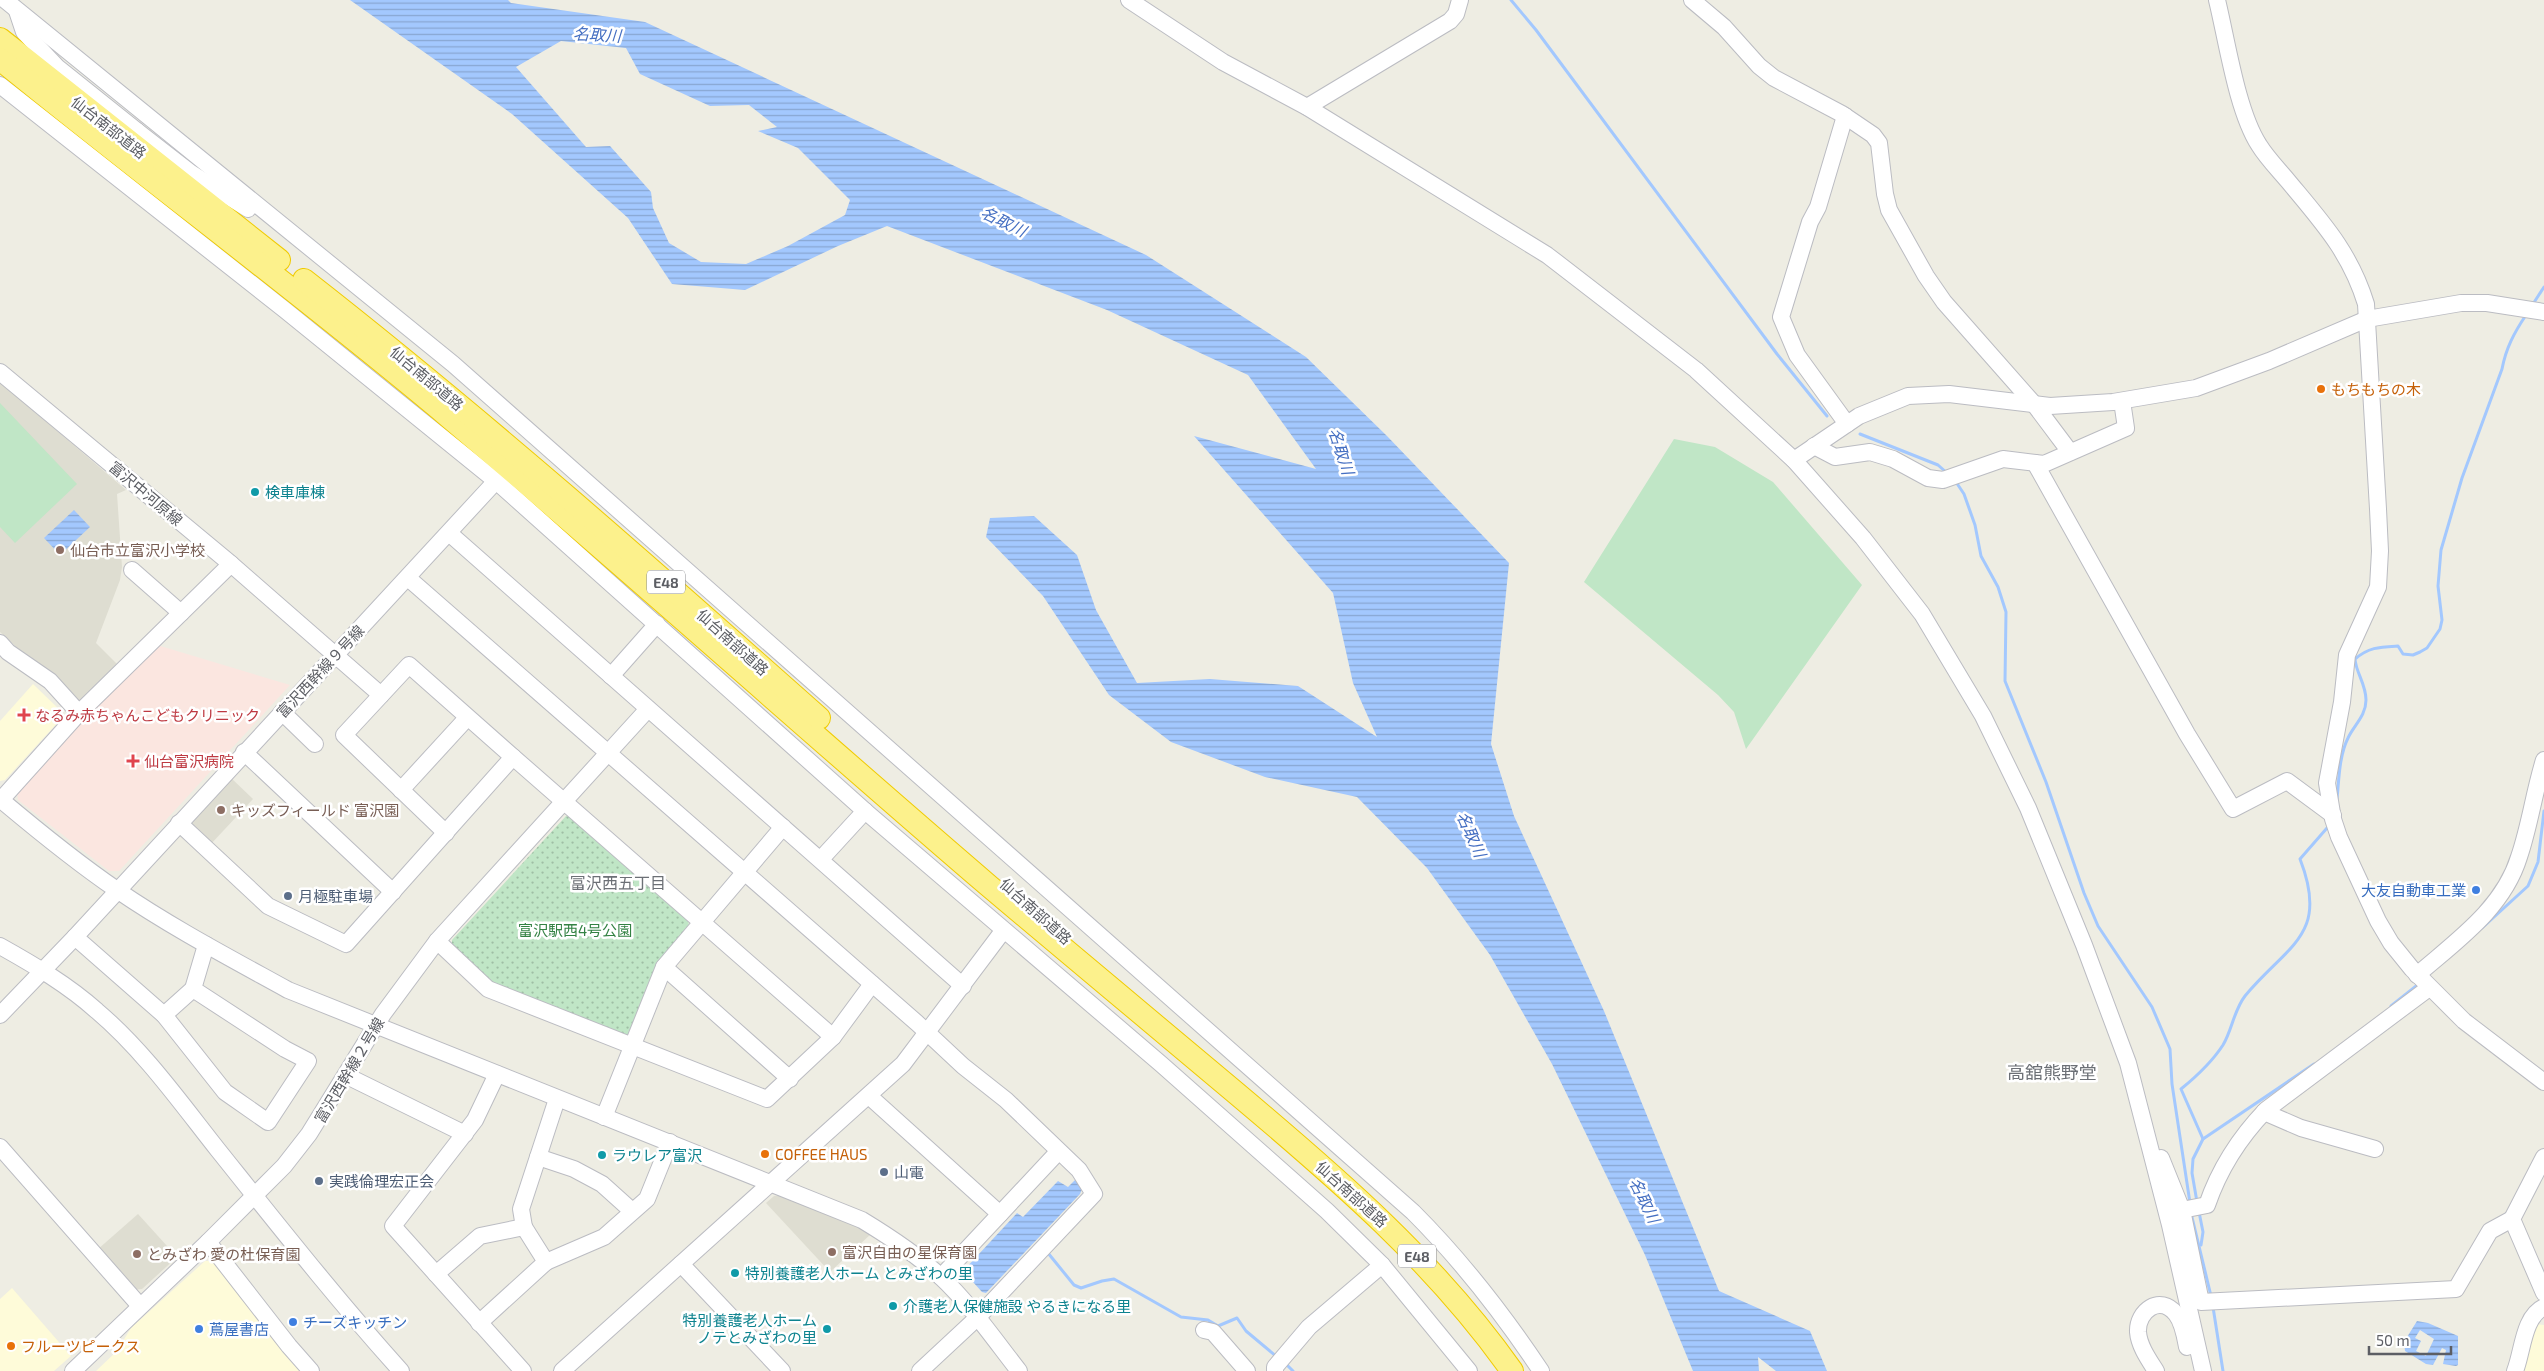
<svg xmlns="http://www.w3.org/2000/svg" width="2544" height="1371" viewBox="0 0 2544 1371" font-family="'Exo 2','Noto Sans JP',sans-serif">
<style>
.commercial{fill:#fefbd9}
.education{fill:#deddd1}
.medical{fill:#fbe6e0}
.grass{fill:url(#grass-dots)}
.garden{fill:#c0e6c6}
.water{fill:url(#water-rules);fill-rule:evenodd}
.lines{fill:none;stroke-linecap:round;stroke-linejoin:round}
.stream{stroke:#a3c8fe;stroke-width:3}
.minor-casing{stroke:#bbbcc2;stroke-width:18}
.highway-casing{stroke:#f0cb02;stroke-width:24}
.minor{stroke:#fff;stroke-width:16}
.highway{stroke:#fcf18c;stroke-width:22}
.food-dot{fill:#e8710a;stroke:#fff;stroke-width:2}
.culture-dot{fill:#0f9aa8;stroke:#fff;stroke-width:2}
.education-dot{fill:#8d6e63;stroke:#fff;stroke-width:2}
.health-dot{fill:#e0444e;stroke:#fff;stroke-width:2}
.shop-dot{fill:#3f7fe0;stroke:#fff;stroke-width:2}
.service-dot{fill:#5c6f8a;stroke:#fff;stroke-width:2}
.labels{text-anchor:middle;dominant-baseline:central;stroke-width:5;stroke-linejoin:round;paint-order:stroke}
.shield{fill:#fff;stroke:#8d8e92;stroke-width:1}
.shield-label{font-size:14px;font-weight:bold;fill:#5c5e64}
.street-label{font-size:15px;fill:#5c5e64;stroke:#fff}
.food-label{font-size:15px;fill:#c56008;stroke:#fff;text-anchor:start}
.culture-label{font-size:15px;fill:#0d838f;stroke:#fff;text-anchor:start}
.education-label{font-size:15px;fill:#785e54;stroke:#fff;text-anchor:start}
.health-label{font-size:15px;fill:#be3a42;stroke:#fff;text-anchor:start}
.shop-label{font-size:15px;fill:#366cbe;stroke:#fff;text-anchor:start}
.service-label{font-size:15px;fill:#4e5e75;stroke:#fff;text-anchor:start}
.park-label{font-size:15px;fill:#348244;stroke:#fff}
.water-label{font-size:16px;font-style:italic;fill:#456fc2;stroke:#fff}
.neighbourhood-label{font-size:16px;fill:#6c7076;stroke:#fff}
.quarter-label{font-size:18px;fill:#6c7076;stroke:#fff}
</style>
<defs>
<pattern id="grass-dots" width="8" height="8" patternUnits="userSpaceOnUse" patternTransform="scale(1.25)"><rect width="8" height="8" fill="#c0e6c6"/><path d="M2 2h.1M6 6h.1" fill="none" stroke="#9fbea4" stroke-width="1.8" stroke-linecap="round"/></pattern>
<pattern id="water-rules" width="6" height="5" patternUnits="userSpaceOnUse" patternTransform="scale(1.25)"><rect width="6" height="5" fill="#a3c8fe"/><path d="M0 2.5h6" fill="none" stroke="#88a6d1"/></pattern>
</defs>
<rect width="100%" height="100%" fill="#eeede3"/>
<g class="commercial">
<path d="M33,684L60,710L61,719L5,780L0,781V721Z"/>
<path d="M205,1261H212L302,1371H96L117,1351L131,1328Z"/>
<path d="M12,1288L71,1356L54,1371H0V1299Z"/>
<path d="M2535,1324L2544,1325V1371H2521Z"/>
</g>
<g class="education">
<path d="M0,382L126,490L117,494L122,567L120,580L96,643L118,665L84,700H74L0,632Z"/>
<path d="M230,777L253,799L209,846L189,821Z"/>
<path d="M784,1195L872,1233L830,1272L766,1203L774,1196Z"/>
<path d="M138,1214L177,1257L142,1289L132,1290L97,1250Z"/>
</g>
<path class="medical" d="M157,645L290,685L119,871H109L18,800L17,792L84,719Z"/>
<path class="grass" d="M566,816L573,817L688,918L689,927L630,1036L621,1039L491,986L452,949V940Z"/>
<g class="garden">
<path d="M0,403L77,484L15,543L0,527Z"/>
<path d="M1674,439L1715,447L1773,482L1862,585L1746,749L1734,712L1718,695L1584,582Z"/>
</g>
<g class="water">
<path d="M350,0H508L511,3L645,22L1146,255L1306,357L1387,436L1509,563L1491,744L1514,816L1604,1011L1719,1291L1810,1331L1827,1371H1776L1758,1357L1759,1371H1693L1645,1255L1552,1064L1490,955L1427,868L1357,797L1265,777L1171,742L1109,695L1043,596L986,537L990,518L1034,516L1077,555L1096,610L1137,683L1210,679L1298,686L1377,737L1353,683L1333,593L1194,436L1316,469L1248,375L1107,310L887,226L838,246L745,290L672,284L628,218L512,114ZM561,41L626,48L640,74L710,106L749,105L777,127L758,131L798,148L850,200L845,215L788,246L746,264L701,262L669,243L653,208L651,192L610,146L586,147L516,67Z"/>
<path d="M74,510L90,527L60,555L44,538Z"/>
<path d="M1076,1179L1082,1189L1080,1194L986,1293L982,1292L964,1272L965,1269L1017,1213L1023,1217L1058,1181L1068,1187Z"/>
<path d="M2417,1321L2428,1323L2458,1336V1365L2456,1366L2443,1364L2446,1350L2442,1348L2433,1365L2426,1364L2405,1351L2404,1342ZM2420,1330L2434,1339L2426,1356L2416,1351L2421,1341L2415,1338Z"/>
</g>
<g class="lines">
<g class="stream">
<path d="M1511,0L1536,30L1777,354L1827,416"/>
<path d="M2533,304L2544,287"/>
<path d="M1860,434L1938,465L1947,473"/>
<path d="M1956,482L1964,494L1975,525L1981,556L1998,587L2006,612L2005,681L2046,782L2084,893L2098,926L2152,1007L2170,1049L2172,1084L2190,1203"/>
<path d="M2337,799C2339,780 2339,756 2348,738C2354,725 2366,716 2366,700C2366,684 2356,673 2355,659C2369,647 2380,647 2398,646L2403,654L2413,655L2420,652L2427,648L2440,629L2442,620L2438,586L2441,550L2462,478L2502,369C2506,348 2514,333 2526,315"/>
<path d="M2482,928L2528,886L2538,862L2544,811"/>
<path d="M2391,1006L2420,983"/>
<path d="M2203,1139L2181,1089C2197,1076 2212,1062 2223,1045C2232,1030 2234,1010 2245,996C2287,945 2330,936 2300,859L2327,828"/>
<path d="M2197,1202L2192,1173L2193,1159L2203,1139L2314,1064"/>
<path d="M2199,1212L2203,1232L2201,1245"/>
<path d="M2191,1213L2211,1296"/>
<path d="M1048,1253L1074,1285L1081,1288L1102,1281L1114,1279L1181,1317L1208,1320L1218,1326L1237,1318L1246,1331L1277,1357"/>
<path d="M2213,1307L2223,1371"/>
<path d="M1285,1363L1293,1371"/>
</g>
<g class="minor-casing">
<g id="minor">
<path d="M5,0L453,364L1413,1212C1462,1261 1503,1314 1541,1371"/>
<path d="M1129,0L1223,62L1307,107L1547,255L1696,370L1794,460L1863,538L1922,614L1983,716L2028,808L2084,945L2128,1063L2170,1225L2203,1371"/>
<path d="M1692,0L1724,27L1759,66L1774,78L1842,114L1873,135L1879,143L1885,194L1889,210L1926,276L1944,302L2034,404L2070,452"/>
<path d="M2217,0C2227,41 2237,111 2259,145C2267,158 2278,169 2288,181C2322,222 2350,252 2366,304L2378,509L2380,551L2378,587L2347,655L2342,702L2327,783L2333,819L2339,837L2378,921L2391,943L2412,969L2464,1021L2544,1082"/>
<path d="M17,11L24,32L57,67L137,131"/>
<path d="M0,85L285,310L496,481L865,811L1161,1064L1327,1211L1382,1265L1469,1371"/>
<path d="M1307,107L1450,21L1456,14L1460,0"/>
<path d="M1845,116L1818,207L1810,222L1781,317L1797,355L1847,424"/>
<path d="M134,135L137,131L191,173L248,209"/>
<path d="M0,372L231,564L381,695"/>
<path d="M1814,446L1835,457L1870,452L1893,459L1928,478L1943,480L2003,459L2044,464L2126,428L2122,401"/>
<path d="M1794,460L1859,416L1908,396L1949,394L2050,406L2113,402L2196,388L2269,361L2367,319L2461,303H2487L2544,312"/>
<path d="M2035,463L2187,734L2233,809L2287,781L2333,815"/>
<path d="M449,533L963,986"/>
<path d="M132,570L181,613"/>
<path d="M408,578L917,1023L963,1066L1006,1100L1079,1170L1094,1194L977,1318L920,1371"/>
<path d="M0,643L8,652L50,681L79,713"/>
<path d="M611,676L657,624"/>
<path d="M282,712L315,744"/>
<path d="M244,752L393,892"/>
<path d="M401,790L467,718"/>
<path d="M0,799C38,831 76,862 117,890C171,927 230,958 288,990L862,1220C890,1237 916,1254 940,1276C970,1304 994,1339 1019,1371"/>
<path d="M0,801L79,713L231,564"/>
<path d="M179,823L268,906L346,944L513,757L833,1037"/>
<path d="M446,833L344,735L409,665L513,757"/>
<path d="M821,859L865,811"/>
<path d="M75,937L164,1015L225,1092L268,1122L308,1061L285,1049L193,989L206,945"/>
<path d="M437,941L488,989L767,1099L833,1037L872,984"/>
<path d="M0,946C34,965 68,985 97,1011C144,1051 180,1102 218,1150C278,1225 337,1300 401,1371"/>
<path d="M664,967L790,1079"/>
<path d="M2417,975C2456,941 2503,909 2519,857C2530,825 2534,792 2544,760"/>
<path d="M0,1015L75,937L496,481"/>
<path d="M164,1015L193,989"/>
<path d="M497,1074L475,1120L393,1226L523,1371"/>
<path d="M347,1076L465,1134"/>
<path d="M869,1096L1000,1214"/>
<path d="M2264,1112L2301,1128L2375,1149"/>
<path d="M604,1117L664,967L783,827"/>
<path d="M0,1147L140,1306"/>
<path d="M538,1157L574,1169L602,1184L632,1211"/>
<path d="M2544,1157L2512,1219L2544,1293"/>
<path d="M2161,1158L2182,1210L2207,1205C2219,1170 2240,1137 2266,1110L2429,988"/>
<path d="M2182,1210L2201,1302L2456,1289L2490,1231L2512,1219"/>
<path d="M524,1227L521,1209L557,1099"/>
<path d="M208,1242L289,1346L311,1371"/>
<path d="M546,1262L604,1237L647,1199L670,1142"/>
<path d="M681,1264L782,1371"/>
<path d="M436,1274L480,1236L524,1227L546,1262L479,1323"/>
<path d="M941,1277L1058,1152"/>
<path d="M1204,1330L1213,1332L1247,1371"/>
<path d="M73,1371L208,1242L284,1166L309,1134L383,1014L437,941L648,709"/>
<path d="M562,1371L903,1064L1003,931"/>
<path d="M1275,1371V1367L1309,1327L1382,1265"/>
<path d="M2156,1371C2149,1360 2139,1346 2138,1332C2137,1311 2160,1294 2176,1314C2183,1323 2185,1336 2187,1347"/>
<path d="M2515,1371C2523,1351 2523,1317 2544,1307"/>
</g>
</g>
<g class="highway-casing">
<g id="highway">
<path d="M0,39L279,260"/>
<path d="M0,59C148,180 303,294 449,417C631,571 808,731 989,886C1071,955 1154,1024 1236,1093C1337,1178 1436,1263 1512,1371"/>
<path d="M304,280C482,419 650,568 819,718"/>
</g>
</g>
<use href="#minor" class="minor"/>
<use href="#highway" class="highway"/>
</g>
<g class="food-dot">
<circle cx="2321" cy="389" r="5"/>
<circle cx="765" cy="1154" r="5"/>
<circle cx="11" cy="1346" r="5"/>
</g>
<g class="culture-dot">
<circle cx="255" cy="492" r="5"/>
<circle cx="602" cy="1155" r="5"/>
<circle cx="735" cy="1273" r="5"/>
<circle cx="893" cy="1306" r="5"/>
<circle cx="827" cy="1329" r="5"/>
</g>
<g class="education-dot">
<circle cx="60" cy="550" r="5"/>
<circle cx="221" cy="810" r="5"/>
<circle cx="832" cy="1252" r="5"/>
<circle cx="137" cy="1254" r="5"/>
</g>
<g class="health-dot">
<path d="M21.5 707.5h5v5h5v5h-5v5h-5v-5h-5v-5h5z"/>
<path d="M130.5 753.5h5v5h5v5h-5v5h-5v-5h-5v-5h5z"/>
</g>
<g class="shop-dot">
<circle cx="2476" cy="890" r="5"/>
<circle cx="293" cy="1322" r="5"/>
<circle cx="199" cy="1329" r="5"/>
</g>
<g class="service-dot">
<circle cx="288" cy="896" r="5"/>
<circle cx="884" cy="1172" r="5"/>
<circle cx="319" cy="1181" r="5"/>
</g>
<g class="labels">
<g class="shield">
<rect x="647" y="570.5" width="38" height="23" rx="4"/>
<rect x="1398" y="1244.5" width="38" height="23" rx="4"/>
</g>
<g class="shield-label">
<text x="666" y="582">E48</text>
<text x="1417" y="1256">E48</text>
</g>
<g class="street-label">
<text transform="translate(109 127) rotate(38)">仙台南部道路</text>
<text transform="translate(427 378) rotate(40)">仙台南部道路</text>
<text transform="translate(146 493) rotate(40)">富沢中河原線</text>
<text transform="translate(733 642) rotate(42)">仙台南部道路</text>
<text transform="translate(320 671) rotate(-47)">富沢西幹線９号線</text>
<text transform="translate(1036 911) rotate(42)">仙台南部道路</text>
<text transform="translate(349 1070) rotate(-59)">富沢西幹線２号線</text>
<text transform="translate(1352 1194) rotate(42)">仙台南部道路</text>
</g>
<g class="food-label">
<text x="2331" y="389">もちもちの木</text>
<text x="775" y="1154">COFFEE HAUS</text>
<text x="21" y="1346">フルーツピークス</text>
</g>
<g class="culture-label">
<text x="265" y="492">検車庫棟</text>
<text x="612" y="1155">ラウレア富沢</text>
<text x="745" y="1273">特別養護老人ホーム とみざわの里</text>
<text x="903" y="1306">介護老人保健施設 やるきになる里</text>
<text x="817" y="1320" text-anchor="end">特別養護老人ホーム<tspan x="817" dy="17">ノテとみざわの里</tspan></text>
</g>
<g class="education-label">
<text x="70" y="550">仙台市立富沢小学校</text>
<text x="231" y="810">キッズフィールド 富沢園</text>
<text x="842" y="1252">富沢自由の星保育園</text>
<text x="147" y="1254">とみざわ 愛の杜保育園</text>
</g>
<g class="health-label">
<text x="35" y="715">なるみ赤ちゃんこどもクリニック</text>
<text x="144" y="761">仙台富沢病院</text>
</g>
<g class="shop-label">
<text x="2466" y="890" text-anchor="end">大友自動車工業</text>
<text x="303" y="1322">チーズキッチン</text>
<text x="209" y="1329">蔦屋書店</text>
</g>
<g class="service-label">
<text x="298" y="896">月極駐車場</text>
<text x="894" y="1172">山電</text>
<text x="329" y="1181">実践倫理宏正会</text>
</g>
<g class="park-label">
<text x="575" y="930">富沢駅西4号公園</text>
</g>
<g class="water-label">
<text transform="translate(597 34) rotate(3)">名取川</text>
<text transform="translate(1004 221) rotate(26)">名取川</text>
<text transform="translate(1342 451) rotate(72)">名取川</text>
<text transform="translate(1472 834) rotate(66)">名取川</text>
<text transform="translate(1645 1200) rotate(64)">名取川</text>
</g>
<g class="neighbourhood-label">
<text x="618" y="882">富沢西五丁目</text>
</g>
<g class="quarter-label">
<text x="2052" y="1072">高舘熊野堂</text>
</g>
</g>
<path d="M2369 1346v8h82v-8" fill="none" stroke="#5c5e64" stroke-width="2.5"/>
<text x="2376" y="1346" font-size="15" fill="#5c5e64" stroke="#ffffff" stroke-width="4" paint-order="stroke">50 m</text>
</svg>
